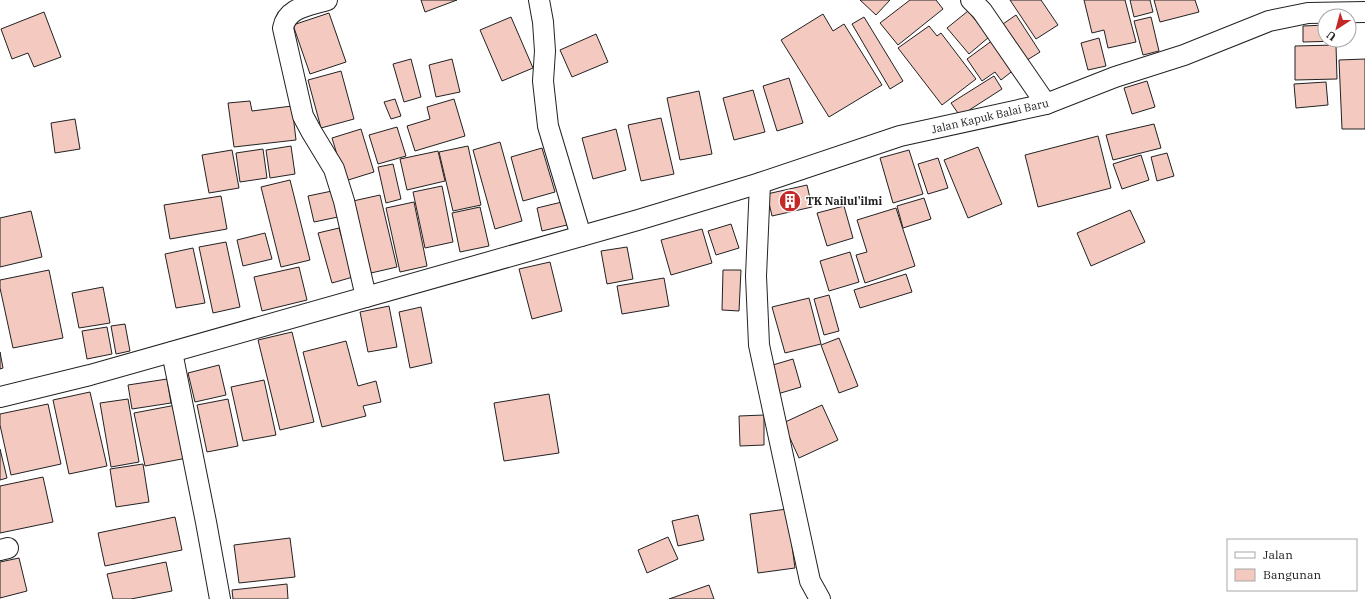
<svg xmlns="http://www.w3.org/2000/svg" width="1365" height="599" viewBox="0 0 1365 599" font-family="'IBM Plex Serif',serif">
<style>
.building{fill:#f3c9c0;stroke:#222}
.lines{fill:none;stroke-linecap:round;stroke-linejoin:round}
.street-casing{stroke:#222;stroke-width:22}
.street{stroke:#fff;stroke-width:20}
.labels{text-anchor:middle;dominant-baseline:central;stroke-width:3;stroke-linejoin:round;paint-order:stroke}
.street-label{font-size:11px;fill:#222;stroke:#fff}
.poi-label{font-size:11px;font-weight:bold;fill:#222;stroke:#fff;text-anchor:start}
</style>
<rect width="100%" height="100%" fill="#fff"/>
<g class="building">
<path d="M421,0H457L425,12Z"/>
<path d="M860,0H890L876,15Z"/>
<path d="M910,0H936L943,9L898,45L880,23Z"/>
<path d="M1010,0H1041L1058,25L1036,39Z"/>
<path d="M1084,0H1125L1136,42L1108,48L1104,30L1092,33Z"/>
<path d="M1130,0H1150L1153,12L1134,17Z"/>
<path d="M1154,0H1195L1199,12L1160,22Z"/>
<path d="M968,11L989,37L969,54L947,28Z"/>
<path d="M44,12L61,57L34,67L28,53L12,59L1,29Z"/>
<path d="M329,13L346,62L310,74L293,25Z"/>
<path d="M823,14L833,31L844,24L882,85L829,117L781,40Z"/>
<path d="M1016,15L1040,52L1024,62L1000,26Z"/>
<path d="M511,17L533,68L502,81L480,30Z"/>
<path d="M864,17L903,81L890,89L852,24Z"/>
<path d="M1151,17L1159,51L1143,55L1134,21Z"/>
<path d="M1325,25V40L1341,41L1303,42V26Z"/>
<path d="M929,26L937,36L941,33L976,79L942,105L898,48Z"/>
<path d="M596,34L608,62L572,77L560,50Z"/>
<path d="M1099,38L1106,66L1088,70L1081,43Z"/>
<path d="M993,40L1015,69L1001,80L995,72L982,81L967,59Z"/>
<path d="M1336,45L1337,79L1295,80V46Z"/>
<path d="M411,59L421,97L404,102L393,64Z"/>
<path d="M452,59L460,92L436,97L429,65Z"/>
<path d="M1365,59V129H1342L1339,60Z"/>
<path d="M341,71L354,119L321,128L308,80Z"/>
<path d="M994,76L1002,89L960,116L951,103Z"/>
<path d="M789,78L803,123L777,131L763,86Z"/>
<path d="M1147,81L1155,107L1132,114L1124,88Z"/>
<path d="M1326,82L1328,105L1296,108L1294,84Z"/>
<path d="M753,90L765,132L734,140L723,98Z"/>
<path d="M699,91L712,154L680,160L667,98Z"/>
<path d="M395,99L401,116L391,119L384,102Z"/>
<path d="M454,99L465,136L415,151L407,126L430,119L427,107Z"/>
<path d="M250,101L252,111L292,106L296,140L234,147L228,103Z"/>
<path d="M661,118L674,174L641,181L628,125Z"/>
<path d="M75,119L80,149L55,153L51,123Z"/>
<path d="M1154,124L1161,148L1113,160L1106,135Z"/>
<path d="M397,127L406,156L378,164L369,135Z"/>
<path d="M361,129L374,172L345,181L332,138Z"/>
<path d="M616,129L626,170L593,179L582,138Z"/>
<path d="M1098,136L1111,188L1038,207L1025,155Z"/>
<path d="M500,142L522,221L495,229L473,150Z"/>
<path d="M291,146L295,174L270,178L266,150Z"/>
<path d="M468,146L481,205L453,211L439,152Z"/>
<path d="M978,147L1002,204L968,218L944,160Z"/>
<path d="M542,148L555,192L523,201L511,157Z"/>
<path d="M263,149L267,178L240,182L236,153Z"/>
<path d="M232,150L239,188L209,193L202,155Z"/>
<path d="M909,150L923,194L893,203L880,158Z"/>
<path d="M438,151L445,181L407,190L400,159Z"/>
<path d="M1167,153L1174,176L1157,181L1151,157Z"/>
<path d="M1141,155L1149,180L1122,189L1113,164Z"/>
<path d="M938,158L948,188L928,194L918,164Z"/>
<path d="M393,164L401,199L386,203L378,167Z"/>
<path d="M290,180L310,260L281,267L261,187Z"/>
<path d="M807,185L812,207L772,216L767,194Z"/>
<path d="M442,186L453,242L425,248L413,192Z"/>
<path d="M332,191L338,217L314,222L308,196Z"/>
<path d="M380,195L397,267L371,273L353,201Z"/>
<path d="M221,196L227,229L170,239L164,205Z"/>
<path d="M924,198L931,219L903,228L897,206Z"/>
<path d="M566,201L571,224L542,231L537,208Z"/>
<path d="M414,202L427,266L400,272L386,208Z"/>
<path d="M844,206L853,238L827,246L817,213Z"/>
<path d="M480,207L489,246L460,252L452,213Z"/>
<path d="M896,208L915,266L865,283L856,255L867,252L857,220Z"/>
<path d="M1130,210L1145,242L1091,266L1077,233Z"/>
<path d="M31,211L42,257L0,267V218Z"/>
<path d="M731,224L739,248L716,255L708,231Z"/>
<path d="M339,228L353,277L332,283L318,233Z"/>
<path d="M702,229L712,263L671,275L661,240Z"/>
<path d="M265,233L272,259L243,266L237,240Z"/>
<path d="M226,242L240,307L213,313L199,247Z"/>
<path d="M627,247L633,279L607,284L601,251Z"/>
<path d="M193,248L205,303L176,308L165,254Z"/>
<path d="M850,252L859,282L829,291L820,261Z"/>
<path d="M550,262L562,311L532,319L519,269Z"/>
<path d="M299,267L307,300L262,311L254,277Z"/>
<path d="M49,270L63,338L13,348L0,288V280Z"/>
<path d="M723,270H741L739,311L722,310Z"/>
<path d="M906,274L912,292L860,308L854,290Z"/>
<path d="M664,278L669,306L622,314L617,286Z"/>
<path d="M103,287L110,323L79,328L72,293Z"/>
<path d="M829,295L839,331L824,335L814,299Z"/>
<path d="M809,298L821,344L785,353L772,307Z"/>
<path d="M389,306L397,347L368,352L360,312Z"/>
<path d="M421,307L432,363L410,368L399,312Z"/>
<path d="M125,324L130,351L116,354L111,326Z"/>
<path d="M107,327L112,354L87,359L82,331Z"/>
<path d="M292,332L314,422L280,430L258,340Z"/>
<path d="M839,338L858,386L839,393L821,345Z"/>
<path d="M346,341L358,386L376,381L381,402L363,406L366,416L322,427L303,352Z"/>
<path d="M0,352L3,368L0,369Z"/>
<path d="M793,359L801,387L774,395L766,367Z"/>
<path d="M219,365L226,395L195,402L188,373Z"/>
<path d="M167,379L171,403L132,409L128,385Z"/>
<path d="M264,380L276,435L243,441L231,387Z"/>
<path d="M90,392L107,466L69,474L53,400Z"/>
<path d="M549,394L559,453L504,461L494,403Z"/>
<path d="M128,399L139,462L111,467L100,403Z"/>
<path d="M228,399L238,446L207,452L197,405Z"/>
<path d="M48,404L61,464L11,475L0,425V414Z"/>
<path d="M176,405L187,458L145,466L134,413Z"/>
<path d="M822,405L838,440L799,458L783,423Z"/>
<path d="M764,415V445L740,446L739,416Z"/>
<path d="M0,449L7,478L0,480Z"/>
<path d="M143,464L149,502L116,507L110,469Z"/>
<path d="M43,477L53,522L0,533V486Z"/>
<path d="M787,509L795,568L758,573L750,514Z"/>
<path d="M698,515L704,540L678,546L672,521Z"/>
<path d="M175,517L182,550L105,566L98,533Z"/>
<path d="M668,537L678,559L647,573L638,550Z"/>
<path d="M290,538L295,577L239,583L234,545Z"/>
<path d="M19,558L27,591L0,598V562Z"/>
<path d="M166,562L172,591L131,599H113L107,574Z"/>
<path d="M287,584L288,599H233L232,590Z"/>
<path d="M709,585L714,599H669Z"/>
</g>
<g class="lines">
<g class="street-casing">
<g id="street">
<path d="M327,0C309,6 287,7 283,28L303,116L311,131L334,169L344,201L366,297"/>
<path d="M539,0L543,22L545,51L543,81L548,126L581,236"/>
<path d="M971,0L982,11L1046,104"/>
<path d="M760,183L756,276L759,345L810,581L820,599"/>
<path d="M172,352L206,522L220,599"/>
<path d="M0,397L90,375L638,220L760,183L900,136L1046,104L1115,77L1184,55L1269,21L1308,13L1365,12"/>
<path d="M0,550L8,548"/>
</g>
</g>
<use href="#street" class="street"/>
</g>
<defs>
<g id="building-disc" transform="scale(1.15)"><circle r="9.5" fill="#c62828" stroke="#fff"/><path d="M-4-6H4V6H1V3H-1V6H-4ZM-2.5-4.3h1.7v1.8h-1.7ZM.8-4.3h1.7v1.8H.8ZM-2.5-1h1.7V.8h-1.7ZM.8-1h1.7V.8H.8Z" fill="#fff"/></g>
</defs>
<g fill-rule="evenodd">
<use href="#building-disc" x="790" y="201"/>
</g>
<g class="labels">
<g class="street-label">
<text transform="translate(990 116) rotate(-13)">Jalan Kapuk Balai Baru</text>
</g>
<g class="poi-label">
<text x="806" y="201">TK Nailul'ilmi</text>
</g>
</g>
<rect x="1227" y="539" width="130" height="52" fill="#ffffff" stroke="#a7a7a7"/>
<rect x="1235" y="552" width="20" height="6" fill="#ffffff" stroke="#a7a7a7"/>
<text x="1263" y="559" font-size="12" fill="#222222">Jalan</text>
<rect x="1235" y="569" width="20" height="12" fill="#f3c9c0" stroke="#a7a7a7"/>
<text x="1263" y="579" font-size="12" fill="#222222">Bangunan</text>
<g transform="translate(1337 28) rotate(216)"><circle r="19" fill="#ffffff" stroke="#a7a7a7"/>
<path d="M0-3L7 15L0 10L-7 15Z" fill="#c62828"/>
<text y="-6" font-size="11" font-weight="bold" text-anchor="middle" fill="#222222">U</text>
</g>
</svg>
